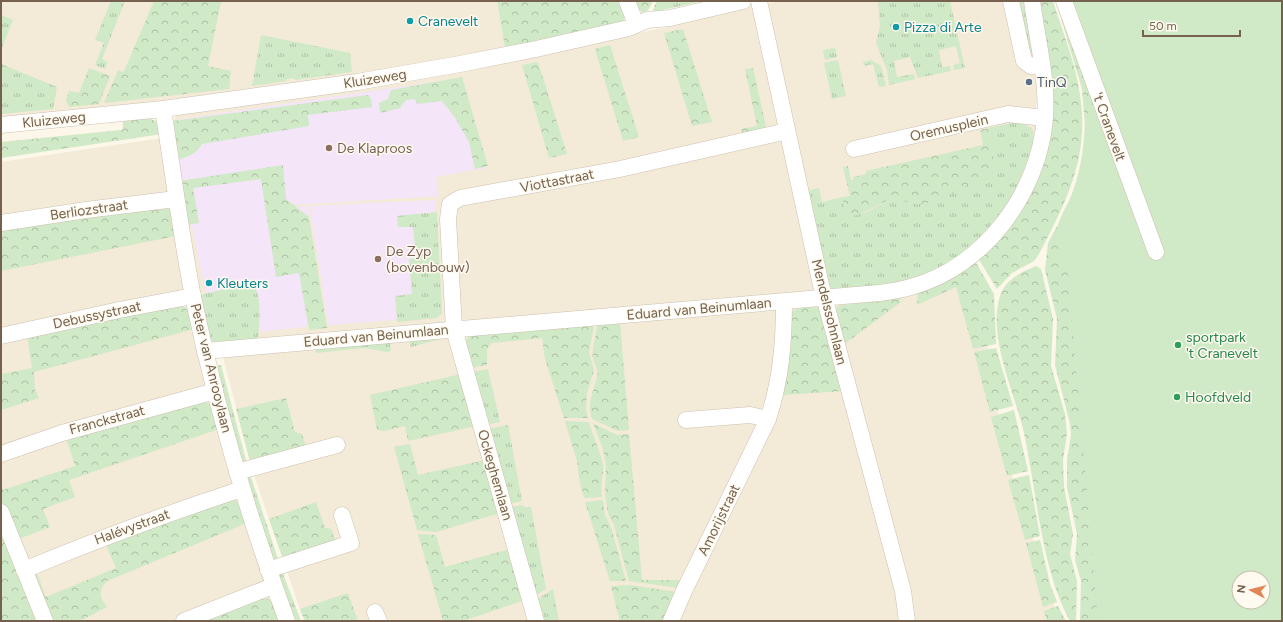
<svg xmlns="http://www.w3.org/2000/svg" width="1283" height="622" viewBox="0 0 1283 622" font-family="Figtree,sans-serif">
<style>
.residential{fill:#f3ead7}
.education{fill:#f4e5f8}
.grass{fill:url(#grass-tufts)}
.forest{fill:url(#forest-crowns)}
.green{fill:#d0e9c7;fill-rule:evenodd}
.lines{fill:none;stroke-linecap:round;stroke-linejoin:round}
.minor-casing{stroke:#cdc0af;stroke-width:17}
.minor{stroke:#fff;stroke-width:16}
.culture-dot{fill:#0f9aa8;stroke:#fefaef;stroke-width:1.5}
.service-dot{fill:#5c6f8a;stroke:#fefaef;stroke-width:1.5}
.education-dot{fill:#8d6e63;stroke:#fefaef;stroke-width:1.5}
.leisure-dot{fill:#2e9e5b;stroke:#fefaef;stroke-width:1.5}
.labels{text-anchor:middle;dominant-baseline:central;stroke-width:3;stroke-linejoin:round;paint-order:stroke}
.culture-label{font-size:14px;fill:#0d838f;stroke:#fefaef;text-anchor:start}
.street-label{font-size:14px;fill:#75614d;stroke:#fefaef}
.service-label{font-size:14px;fill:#4e5e75;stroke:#fefaef;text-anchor:start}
.education-label{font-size:14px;fill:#785e54;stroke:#fefaef;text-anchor:start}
.leisure-label{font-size:14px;fill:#27864d;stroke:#fefaef;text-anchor:start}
</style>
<defs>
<pattern id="grass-tufts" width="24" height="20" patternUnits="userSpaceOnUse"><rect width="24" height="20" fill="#d0e9c7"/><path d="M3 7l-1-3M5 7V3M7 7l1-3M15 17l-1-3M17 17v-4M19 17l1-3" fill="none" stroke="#adc0a4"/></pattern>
<pattern id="forest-crowns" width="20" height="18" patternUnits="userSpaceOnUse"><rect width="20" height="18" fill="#d0e9c7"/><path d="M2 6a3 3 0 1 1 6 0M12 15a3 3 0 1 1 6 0" fill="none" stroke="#adc0a4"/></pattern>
</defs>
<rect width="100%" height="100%" fill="#fcf7e8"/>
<g class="residential">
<path d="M1,1H497L505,48L388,70L246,92L1,119Z"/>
<path d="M781,1H1025L1039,99L1036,105L1035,137L964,252L977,273L1003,447L1056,611L1057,621H304L253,472L223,357L216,343L210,340L197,284L173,124L175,117L181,114L346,91L589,44L698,20L730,10Z"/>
<path d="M162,138L264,577L263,581L277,621H54L1,497V162Z"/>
</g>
<g class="education">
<path d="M461,78L486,168L436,177L439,196L277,206L272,173L183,184L175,127L181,119Z"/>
<path d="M270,175L275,209L308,206L324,325L220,336L214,332L183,185Z"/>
<path d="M435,200L440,312L436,317L328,325L310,206Z"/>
</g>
<g class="grass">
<path d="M111,1H125L102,59L108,62L105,69L95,65L104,43L95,40Z"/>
<path d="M657,1H703L654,12L653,10Z"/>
<path d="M878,1H950L965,68L954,70L953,65L960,63L956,46L939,50L942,67L950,66L951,71L918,78L910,57L894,61L897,77L914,74L915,79L889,85L887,70L876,43L880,26Z"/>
<path d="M1015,1H1025L1034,54L1032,62Z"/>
<path d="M1,15L13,20L1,50Z"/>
<path d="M261,35L350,53L352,72L295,80L294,78L287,79L286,81L252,86Z"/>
<path d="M835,48L837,57L825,60L823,50Z"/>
<path d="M838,60L846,96L832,99L824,63Z"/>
<path d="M871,60L881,66L886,86L879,87L873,64L864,66L863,62Z"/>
<path d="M1,64L57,87L53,109L1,114Z"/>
<path d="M1012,123L1022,124L1032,128C1037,144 1029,160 1023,175C1002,231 949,273 891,285C873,288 854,289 836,291L826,283L806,191L819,188L822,202L842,197L846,216L865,213L883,203L893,199L922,204L938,198L992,172L994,151L988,128Z"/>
<path d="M437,212L442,313L437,318L397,322L395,296L412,294L409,259L416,258L413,227H398L397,216Z"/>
<path d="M242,285H252C263,292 259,328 258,340L216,343L210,339L199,295Z"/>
<path d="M441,338V339L411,347L409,340Z"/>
<path d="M390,342L391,351L387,352L365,348L316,353L315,349Z"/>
<path d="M221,365L247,464L241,461L215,366Z"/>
<path d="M488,369L500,422L486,425L472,372Z"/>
<path d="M508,425L522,501L509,504L488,429Z"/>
<path d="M250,474L279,562L273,559L247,480Z"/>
<path d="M523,505L524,507H531L546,589L535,596L510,507Z"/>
<path d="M282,571L301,621H290L278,576Z"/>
<path d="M553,589L559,621H542L536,600Z"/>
</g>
<g class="forest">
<path d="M154,1H221L208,66L231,71L229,89L104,103L118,70L123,72L125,69Z"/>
<path d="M497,1H617L620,2L626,17L622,22L505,48Z"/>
<path d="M634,1H653C649,9 648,14 639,11Z"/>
<path d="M1039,1H1053C1062,30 1074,59 1079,89C1091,153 1068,199 1039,254L1034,261L1012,273L997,289L978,258L1040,173Z"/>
<path d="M1056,1H1059L1104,124L1085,125L1082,89Z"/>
<path d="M683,29L712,122L692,126L664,33Z"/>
<path d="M610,45L639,137L623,141L595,49Z"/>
<path d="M538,62L567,154L549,158L522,65Z"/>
<path d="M89,68L110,76L99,104L69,107L66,100L69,91L79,93Z"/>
<path d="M753,68L767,131L743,136L741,129L757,126L745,69Z"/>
<path d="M462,77L488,166L475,169L469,142L456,119L442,101L418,104L414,99L406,100L400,108L380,113L379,103L388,99L391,90Z"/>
<path d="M368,95L371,99L372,107L308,115L309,126L202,144C196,154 188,157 177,160L173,121Z"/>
<path d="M150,118L158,123L162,134L1,158V142L121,130L123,129V120Z"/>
<path d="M988,128L994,151L992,172C974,181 940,202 922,204C912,205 901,198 891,200C874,204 864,217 846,216L842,197L850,196L843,167L848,166L851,180H854L853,177L866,174V171L983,145L980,130Z"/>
<path d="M283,165L286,199L309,217L327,328L309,330L299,273L276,277L261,179L193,188L199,223L186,225L179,181Z"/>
<path d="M1112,204L1073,270L1103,621H1080L1081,581L1075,560L1077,534L1067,487V460L1071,435L1070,424L1055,365L1057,319L1045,270L1048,243L1057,226Z"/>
<path d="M166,207L173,214L176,236L1,271V228Z"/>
<path d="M975,261L994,294L996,344L973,349L956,287L917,305L918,293Z"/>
<path d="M1036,266L1041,269L1053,319L1051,366L1065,414L1067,434L1063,460L1064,487L1073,534L1070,554L1077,581L1076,621H1070C1041,568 1037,493 1024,433C1015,393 987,337 1000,296C1005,280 1021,272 1036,266Z"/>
<path d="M898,297L901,302L843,345L836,309L838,306Z"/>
<path d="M179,305C191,309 191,317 194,329L34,372L35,390L39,398L1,410V374L32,368L27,335Z"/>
<path d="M820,307L844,391L782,395L790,316C795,305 808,308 820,307Z"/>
<path d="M620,322L629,430L618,431L592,419C587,401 593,394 597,377C599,370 595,365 593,359C591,347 597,336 597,324Z"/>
<path d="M594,325L589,352L594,370L587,393L586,409L588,418H564L545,359L542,338L492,343L487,349V365L470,368L465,342L470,335Z"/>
<path d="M996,348L1013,406L990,412L974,352Z"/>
<path d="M461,374L476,426L408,441L405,426L384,431L377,430L370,395Z"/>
<path d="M286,398L295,432L302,434L307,449L251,465L236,409Z"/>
<path d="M204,401L211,405L219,429L69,480L75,497L43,509L50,527L16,540L1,502V485L3,490L75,466L66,438Z"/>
<path d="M1014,410L1028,471L1007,476L991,417Z"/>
<path d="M565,421L589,422C593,437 600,450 603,465C604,475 600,486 602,497L584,498L579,478L577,461Z"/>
<path d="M593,423L617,435L629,434L642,580H683L679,588L629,581L614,525L608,514L605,494L606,467L603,449Z"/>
<path d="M410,444L418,475L485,460L500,513L436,532L417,530L394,447Z"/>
<path d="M1029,475L1040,536L1025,540L1008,480Z"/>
<path d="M233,499L241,504L247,523L107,581C98,589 99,599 107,607L80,621H48L32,573L36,571L46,597L116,568L105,542Z"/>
<path d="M603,500L605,515L611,527L626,581H610L585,502Z"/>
<path d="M316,502L325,528L331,529L337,544L284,562L269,519Z"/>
<path d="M1,519L40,621H1Z"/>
<path d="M418,534L436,535L445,567L510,549L525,600L463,621H443Z"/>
<path d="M1040,540L1050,584L1057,602L1043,607L1026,543Z"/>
<path d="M630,585L677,592L665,621H620L611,586Z"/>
<path d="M348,593L358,621H305L300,609Z"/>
<path d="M260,597L266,598L274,602L282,621H199Z"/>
<path d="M1058,606L1066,621H1047L1044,611Z"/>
</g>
<path class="green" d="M1071,1H1282V621H1098L1068,275C1065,264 1058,252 1057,240C1054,222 1068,207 1073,191C1082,166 1085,140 1085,114L1109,104ZM1239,578H1263V602H1239Z"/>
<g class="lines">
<g class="minor-casing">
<g id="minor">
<path d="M627,1L636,24"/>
<path d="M759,1L821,285L903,591L907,621"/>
<path d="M1011,1L1024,61L1031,66L1041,65"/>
<path d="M1064,1L1156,252"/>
<path d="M163,109C173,172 181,235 193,297C216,407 248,516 287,621"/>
<path d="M1,125L163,109L357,82L460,64L536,49L629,28L647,20L670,18L743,1"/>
<path d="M854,149L1008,114L1045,118"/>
<path d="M1,223L86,210L176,199"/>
<path d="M1,336L119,310L193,296"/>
<path d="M205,351L867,294C882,293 897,291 911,287C985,267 1039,192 1045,118C1048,80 1037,39 1032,1"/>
<path d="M686,420L750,415L768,419"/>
<path d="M1,454L62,433L215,391"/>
<path d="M237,472L337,445"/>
<path d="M1,512L45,621"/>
<path d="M24,570C96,540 168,513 242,489"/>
<path d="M268,570L351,543L342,515"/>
<path d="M375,612L379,621"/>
<path d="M184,621L273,586"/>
<path d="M536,621L454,329L448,219L450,204L460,198L620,169L787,131"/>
<path d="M671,621L684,591L768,419C781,380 784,342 784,302"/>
</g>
</g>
<use href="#minor" class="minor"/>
</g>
<g class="culture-dot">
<circle cx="410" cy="21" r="4"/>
<circle cx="896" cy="27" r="4"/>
<circle cx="209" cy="283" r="4"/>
</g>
<circle class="service-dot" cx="1029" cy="82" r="4"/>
<g class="education-dot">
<circle cx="329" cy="148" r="4"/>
<circle cx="378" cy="259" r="4"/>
</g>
<g class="leisure-dot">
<circle cx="1178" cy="345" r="4"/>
<circle cx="1177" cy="397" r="4"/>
</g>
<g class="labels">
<g class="culture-label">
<text x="418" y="21">Cranevelt</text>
<text x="904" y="27">Pizza di Arte</text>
<text x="217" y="283">Kleuters</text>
</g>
<g class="street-label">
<text transform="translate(375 79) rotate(-9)">Kluizeweg</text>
<text transform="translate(54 120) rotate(-6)">Kluizeweg</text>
<text transform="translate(1109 127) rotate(70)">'t Cranevelt</text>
<text transform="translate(949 128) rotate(-13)">Oremusplein</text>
<text transform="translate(557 181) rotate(-11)">Viottastraat</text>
<text transform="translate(89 210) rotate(-8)">Berliozstraat</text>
<text transform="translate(699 309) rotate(-5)">Eduard van Beinumlaan</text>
<text transform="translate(829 312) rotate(76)">Mendelssohnlaan</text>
<text transform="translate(97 315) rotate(-12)">Debussystraat</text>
<text transform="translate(376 336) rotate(-5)">Eduard van Beinumlaan</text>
<text transform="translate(211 368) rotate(76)">Peter van Anrooylaan</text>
<text transform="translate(107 420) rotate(-15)">Franckstraat</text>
<text transform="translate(495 475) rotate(74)">Ockeghemlaan</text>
<text transform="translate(719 520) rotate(-64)">Amorijstraat</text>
<text transform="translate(132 527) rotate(-20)">Halévystraat</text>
</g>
<g class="service-label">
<text x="1037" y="82">TinQ</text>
</g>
<g class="education-label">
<text x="337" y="148">De Klaproos</text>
<text x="386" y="251">De Zyp<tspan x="386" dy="16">(bovenbouw)</tspan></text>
</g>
<g class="leisure-label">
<text x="1186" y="337">sportpark<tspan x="1186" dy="16">'t Cranevelt</tspan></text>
<text x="1185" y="397">Hoofdveld</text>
</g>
</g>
<rect width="1283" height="622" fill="none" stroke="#75614d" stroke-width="4"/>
<g transform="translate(1251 590) rotate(277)"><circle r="19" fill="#fefaef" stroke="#c7bdae"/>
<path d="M0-3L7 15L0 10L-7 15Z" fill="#e08553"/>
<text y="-6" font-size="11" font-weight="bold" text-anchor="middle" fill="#75614d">N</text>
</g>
<path d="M1143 30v6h97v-6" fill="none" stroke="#75614d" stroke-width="2"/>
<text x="1149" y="30" font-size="12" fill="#75614d" stroke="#fefaef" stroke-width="3" paint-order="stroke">50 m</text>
</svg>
